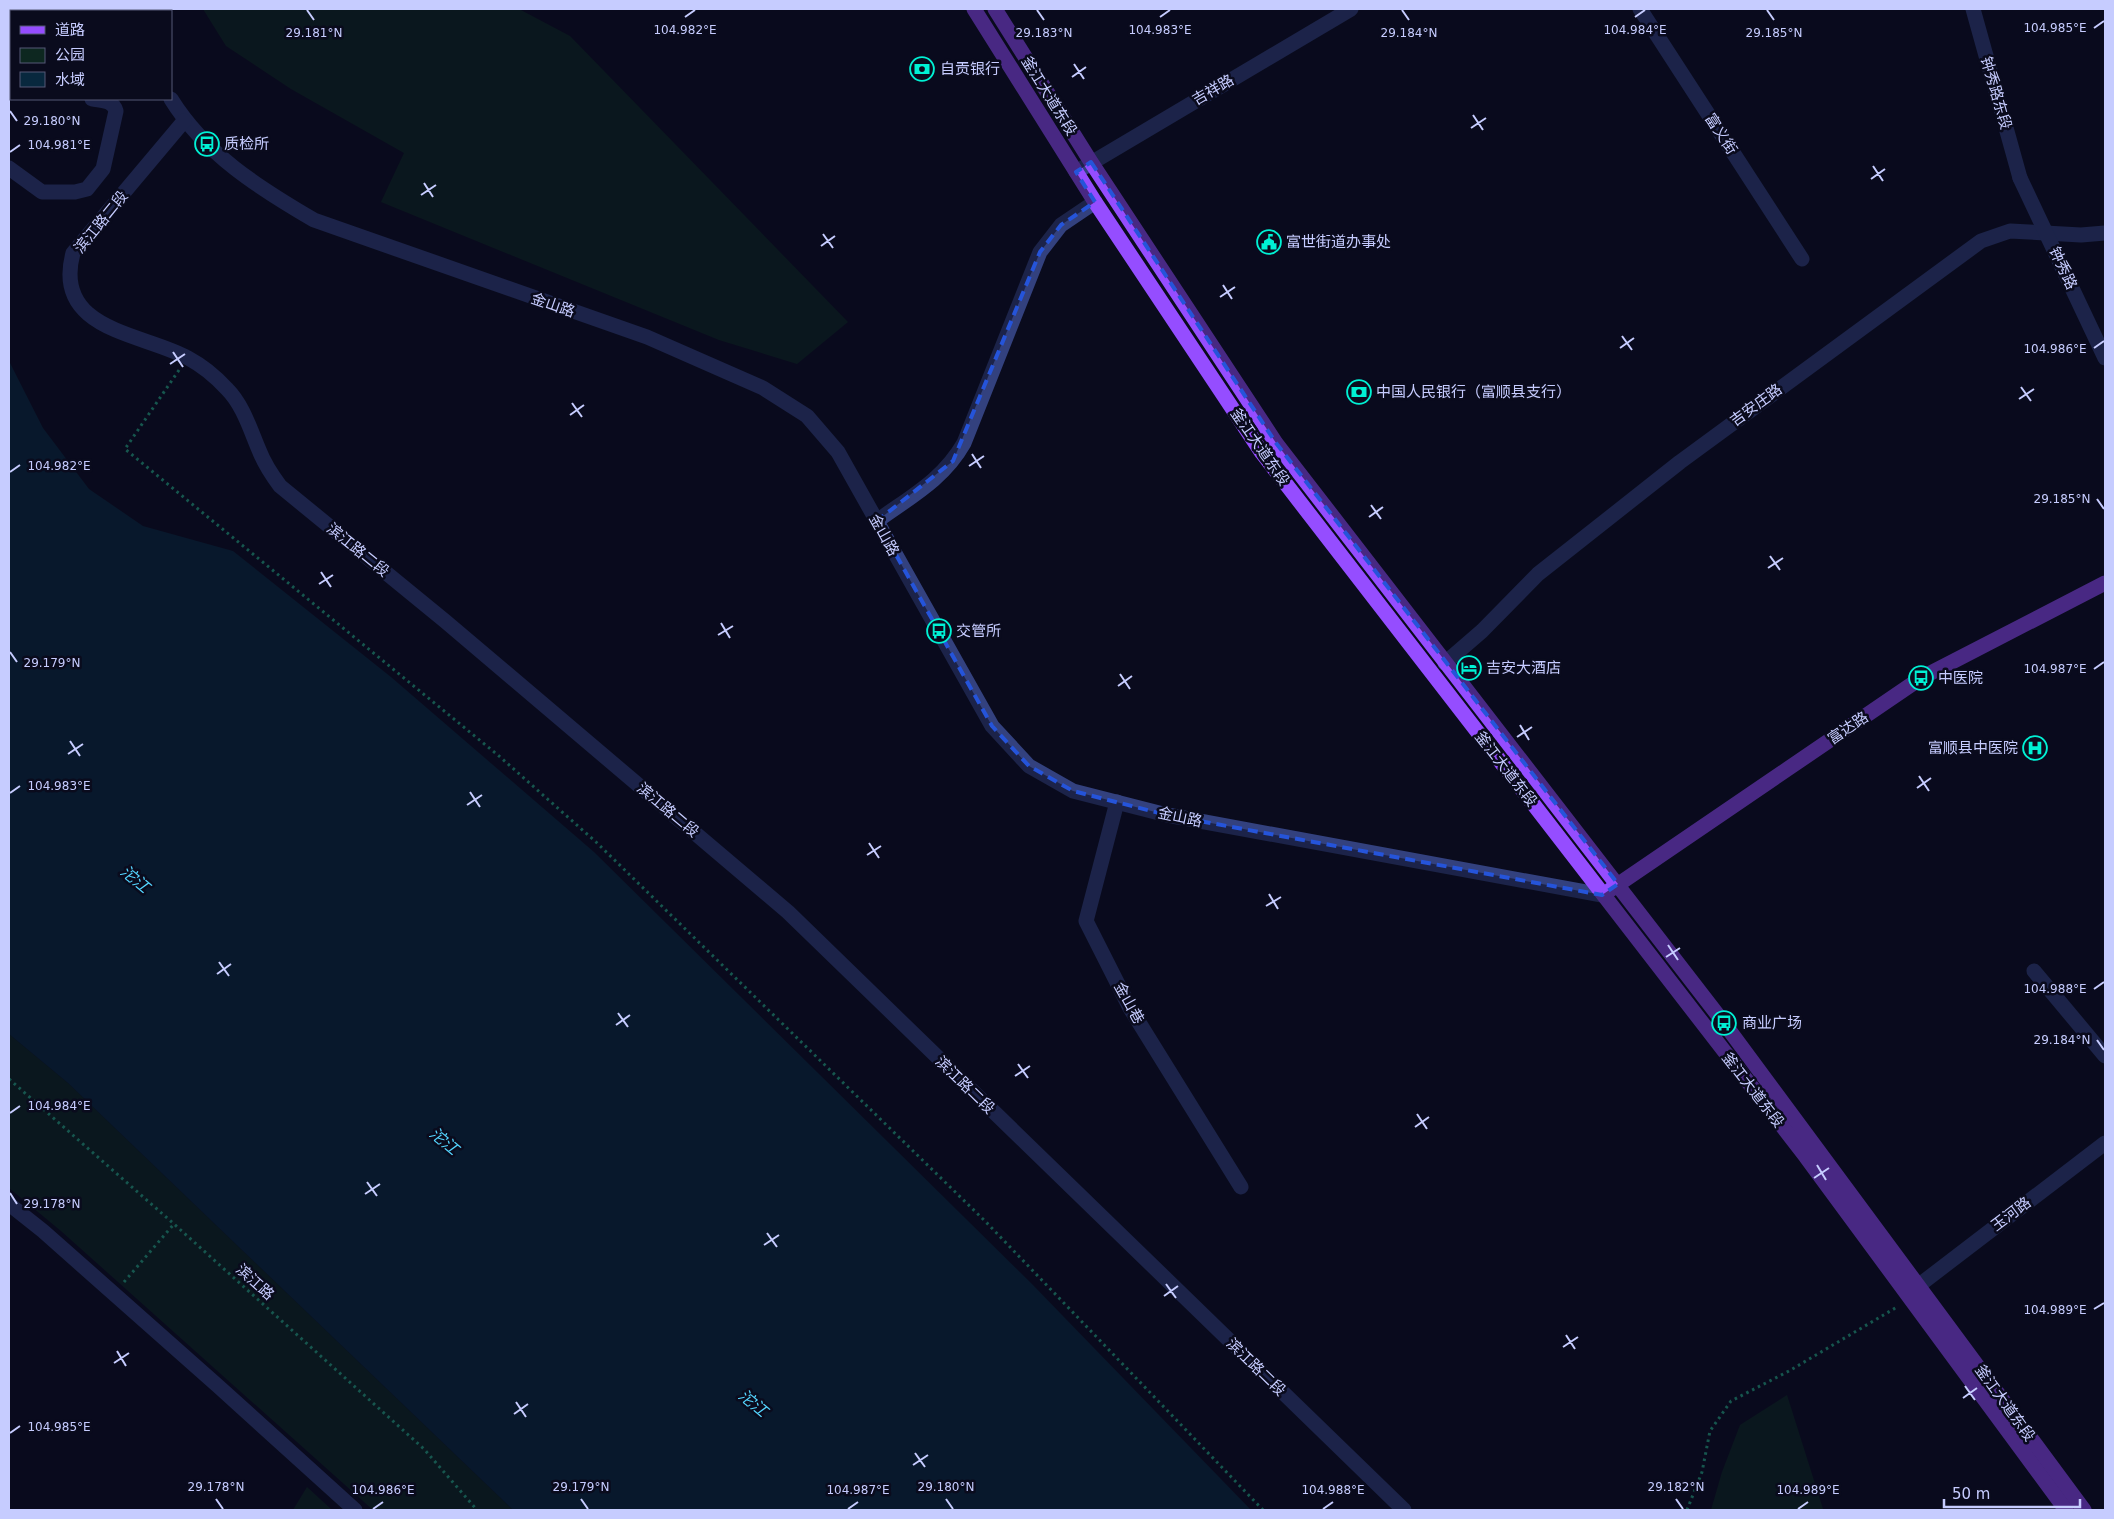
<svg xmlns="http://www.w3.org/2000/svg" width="2114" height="1519" viewBox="0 0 2114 1519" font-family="'DejaVu Sans','Noto Sans SC',sans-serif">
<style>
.green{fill:#0d2720}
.water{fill:#08283e}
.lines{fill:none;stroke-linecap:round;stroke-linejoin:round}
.path{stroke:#27b28b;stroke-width:3;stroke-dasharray:2.5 4;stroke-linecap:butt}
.minor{stroke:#33417e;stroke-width:15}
.major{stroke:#954dff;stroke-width:15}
.minor-bridge{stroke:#33417e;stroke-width:15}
.marked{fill:none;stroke:#2554da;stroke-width:4;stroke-dasharray:10 6;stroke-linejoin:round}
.ticks{fill:none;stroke:#c6ccff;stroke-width:2}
.labels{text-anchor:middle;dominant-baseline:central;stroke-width:5;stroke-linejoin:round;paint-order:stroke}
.poi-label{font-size:15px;fill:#c6ccff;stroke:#0a0b1d;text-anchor:start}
.street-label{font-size:15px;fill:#c6ccff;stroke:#0a0b1d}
.water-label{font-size:16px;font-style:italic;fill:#54d5ff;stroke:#0a0b1d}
.ticks-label{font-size:12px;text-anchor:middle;fill:#c6ccff;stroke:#0a0b1d;stroke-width:5;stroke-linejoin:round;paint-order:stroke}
</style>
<rect width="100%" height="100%" fill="#0a0b1d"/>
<g class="green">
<path d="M203,9H519L570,36L848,322L797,364L719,340L381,202L404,153L291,89L226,46Z"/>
<path d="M9,1034L68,1083L513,1510H373L61,1231L9,1188Z"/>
<path d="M1787,1395L1823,1509L1821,1510H1711L1722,1472L1740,1425Z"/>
<path d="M307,1487L332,1510H293Z"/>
</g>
<path class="water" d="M9,361L43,428L89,489L143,526L233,551L391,677L594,852L1031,1283L1251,1510H513L68,1083L9,1034Z"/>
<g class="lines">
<g class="path">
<path d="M179,370L125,449L499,756L596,842L985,1221L1263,1510"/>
<path d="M9,1079L174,1224L424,1449L477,1510"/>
<path d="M124,1282L174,1224"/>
<path d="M1687,1510L1702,1472L1710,1431L1731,1401L1789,1371L1897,1307"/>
</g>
<g class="minor">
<path d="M126,9L127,11"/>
<path d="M1640,9L1802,259"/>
<path d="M1973,9L2020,178"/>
<path d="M85,11L91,9"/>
<path d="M9,42L11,41"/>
<path d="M171,99C205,154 259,188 314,220L647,337L763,388L807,416L838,452L992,726L1029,766L1073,791L1167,815L1602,895"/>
<path d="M184,121L73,253C52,331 143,333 188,358C203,366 216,377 227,389C243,405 250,429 259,450C264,463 271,474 280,486L445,621L788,912L1404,1510"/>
<path d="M9,168L42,192H75L87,189L103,169L116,111C113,100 102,101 92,99"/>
<path d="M1076,172L1351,9"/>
<path d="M877,521C910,497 943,480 964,443L1040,252L1061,225L1095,202"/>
<path d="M1445,663L1482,631L1538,574L1680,462L1981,241L2010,231L2081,235L2105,233"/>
<path d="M1117,802L1086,921L1130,1008L1241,1187"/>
<path d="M2034,971L2105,1056"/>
<path d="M9,1204L43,1231L218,1386L355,1510"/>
<path d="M1918,1286L2105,1143"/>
</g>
<g class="major">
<path d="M974,9L1095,202L1262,453L1806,1157L2066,1510"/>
<path d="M995,9L1091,162L1276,443L1724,1023L2084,1510"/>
<path d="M1610,890L1921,678L2105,583"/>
</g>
<path class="minor-bridge" d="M2020,178L2105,358"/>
</g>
<path d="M0 0H2114V1519H0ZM1091,162L1276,443L1618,884L1602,895L1167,815L1073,791L1029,766L992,726L877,521L953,461L1040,252L1061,225L1095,202L1076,172Z" fill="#0a0b1d" fill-opacity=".55" fill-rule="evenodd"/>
<path class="marked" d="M1091,162L1276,443L1618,884L1602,895L1167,815L1073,791L1029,766L992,726L877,521L953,461L1040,252L1061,225L1095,202L1076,172Z"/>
<path class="ticks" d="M307,10L314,20M1037,10L1044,20M1402,10L1409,20M1767,10L1774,20M685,17L695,10M1160,17L1170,10M1635,17L1645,10M2094,28L2104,21M1074,64L1084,79M1072,77L1086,67M10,111L17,121M1473,115L1483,130M1471,128L1486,118M10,152L20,145M1873,166L1883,181M1871,179L1885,169M424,183L433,197M421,195L436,185M823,234L833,248M821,246L835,236M1223,285L1232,299M1220,297L1235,287M1622,336L1632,350M1620,348L1634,338M2094,348L2104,341M173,352L183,367M170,364L185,354M2021,387L2031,401M2019,399L2034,389M572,403L582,417M570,415L584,405M972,454L981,468M969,466L984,456M10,472L20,465M2097,499L2104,509M1371,505L1381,519M1369,517L1383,507M1770,556L1780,570M1768,568L1783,558M321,572L331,587M319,584L333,575M721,623L730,638M718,635L733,626M10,652L17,662M2094,669L2104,662M1120,674L1130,689M1118,686L1132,676M1520,725L1529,740M1517,737L1532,727M70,741L80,756M68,754L83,744M1919,776L1929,791M1917,788L1931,778M470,792L480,807M10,793L20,786M467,805L482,795M869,843L879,858M867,855L881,846M1269,894L1278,909M1266,906L1281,897M1668,945L1678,960M1666,957L1680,948M219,962L229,976M217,974L231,964M2094,989L2104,982M618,1013L628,1027M616,1025L630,1015M2097,1040L2104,1050M1018,1064L1028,1078M1015,1076L1030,1066M10,1113L20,1106M1417,1114L1427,1129M1415,1127L1429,1117M1817,1165L1826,1180M1814,1178L1829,1168M367,1182L377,1196M10,1193L17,1204M365,1194L380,1184M767,1233L777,1247M764,1245L779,1235M1166,1284L1176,1298M1164,1296L1178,1286M2094,1309L2104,1303M1566,1335L1575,1349M1563,1347L1578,1337M117,1351L126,1366M114,1363L129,1353M1965,1386L1975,1400M1963,1398L1977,1388M516,1402L526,1417M514,1414L528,1404M10,1433L20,1426M915,1453L925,1467M913,1465L928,1455M216,1499L223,1509M581,1499L588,1509M946,1499L953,1509M1676,1499L1683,1509M373,1509L383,1502M848,1509L858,1502M1323,1509L1333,1502M1798,1509L1808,1502"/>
<defs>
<g id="bank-ring" transform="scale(1.25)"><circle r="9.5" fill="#0a0b1d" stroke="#00f1d4" stroke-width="1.5"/><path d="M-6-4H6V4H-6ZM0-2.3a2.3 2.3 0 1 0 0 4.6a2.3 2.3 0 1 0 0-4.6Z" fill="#00f1d4"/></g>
<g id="bus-ring" transform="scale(1.25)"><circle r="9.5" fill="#0a0b1d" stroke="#00f1d4" stroke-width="1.5"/><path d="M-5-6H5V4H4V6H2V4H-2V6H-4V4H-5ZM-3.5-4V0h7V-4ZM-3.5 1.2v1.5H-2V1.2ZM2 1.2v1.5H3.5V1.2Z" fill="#00f1d4"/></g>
<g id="civic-ring" transform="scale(1.25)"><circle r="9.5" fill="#0a0b1d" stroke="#00f1d4" stroke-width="1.5"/><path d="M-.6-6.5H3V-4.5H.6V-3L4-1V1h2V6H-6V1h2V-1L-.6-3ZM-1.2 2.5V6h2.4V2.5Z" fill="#00f1d4"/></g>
<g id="hotel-ring" transform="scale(1.25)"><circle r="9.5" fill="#0a0b1d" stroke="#00f1d4" stroke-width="1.5"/><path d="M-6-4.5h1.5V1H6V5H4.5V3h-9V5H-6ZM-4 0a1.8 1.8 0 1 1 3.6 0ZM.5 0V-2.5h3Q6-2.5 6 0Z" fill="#00f1d4"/></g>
<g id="hospital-ring" transform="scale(1.25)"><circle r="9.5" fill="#0a0b1d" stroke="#00f1d4" stroke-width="1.5"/><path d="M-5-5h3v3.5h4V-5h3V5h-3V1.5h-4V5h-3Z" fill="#00f1d4"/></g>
</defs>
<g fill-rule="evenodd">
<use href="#bank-ring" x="922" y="69"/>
<use href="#bus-ring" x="207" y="144"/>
<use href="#civic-ring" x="1269" y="242"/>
<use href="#bank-ring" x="1359" y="392"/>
<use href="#bus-ring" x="939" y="631"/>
<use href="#hotel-ring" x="1469" y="668"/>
<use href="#bus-ring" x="1921" y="678"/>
<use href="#hospital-ring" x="2035" y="748"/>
<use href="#bus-ring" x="1724" y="1023"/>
</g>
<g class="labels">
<g class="poi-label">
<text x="940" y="69">自贡银行</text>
<text x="224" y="144">质检所</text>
<text x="1286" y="242">富世街道办事处</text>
<text x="1376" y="392">中国人民银行（富顺县支行）</text>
<text x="956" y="631">交管所</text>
<text x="1486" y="668">吉安大酒店</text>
<text x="1938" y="678">中医院</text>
<text x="2018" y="748" text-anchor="end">富顺县中医院</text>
<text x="1742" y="1023">商业广场</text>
</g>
<g class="street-label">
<text transform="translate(1213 90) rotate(-30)">吉祥路</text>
<text transform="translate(1996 93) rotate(74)">钟秀路东段</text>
<text transform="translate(1049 96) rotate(58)">釜江大道东段</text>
<text transform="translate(1721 134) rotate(57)">富义街</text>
<text transform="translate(101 222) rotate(-51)">滨江路二段</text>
<text transform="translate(2063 268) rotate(65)">钟秀路</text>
<text transform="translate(553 305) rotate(19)">金山路</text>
<text transform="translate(1756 405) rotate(-36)">吉安庄路</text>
<text transform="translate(1260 447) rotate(55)">釜江大道东段</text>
<text transform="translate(884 535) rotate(61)">金山路</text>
<text transform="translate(358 550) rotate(39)">滨江路二段</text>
<text transform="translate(1848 728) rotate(-34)">富达路</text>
<text transform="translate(1506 769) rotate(52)">釜江大道东段</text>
<text transform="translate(668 810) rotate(40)">滨江路二段</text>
<text transform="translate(1180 817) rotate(12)">金山路</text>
<text transform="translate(1129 1003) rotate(61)">金山巷</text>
<text transform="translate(965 1085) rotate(44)">滨江路二段</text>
<text transform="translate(1753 1090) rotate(52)">釜江大道东段</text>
<text transform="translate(2011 1214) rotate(-37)">玉河路</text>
<text transform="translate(255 1282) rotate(42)">滨江路</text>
<text transform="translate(1256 1367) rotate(44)">滨江路二段</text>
<text transform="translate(2005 1403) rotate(54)">釜江大道东段</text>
</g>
<g class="water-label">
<text transform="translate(135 879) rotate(40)">沱江</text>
<text transform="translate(444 1141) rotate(40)">沱江</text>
<text transform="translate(753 1403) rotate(40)">沱江</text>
</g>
</g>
<g class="ticks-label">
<text x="2055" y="32">104.985°E</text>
<text x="1635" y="34">104.984°E</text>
<text x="685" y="34">104.982°E</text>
<text x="1160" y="34">104.983°E</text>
<text x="1044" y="37">29.183°N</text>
<text x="1409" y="37">29.184°N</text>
<text x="1774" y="37">29.185°N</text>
<text x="314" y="37">29.181°N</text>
<text x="52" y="125">29.180°N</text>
<text x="59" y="149">104.981°E</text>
<text x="2055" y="353">104.986°E</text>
<text x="59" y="470">104.982°E</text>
<text x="2062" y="503">29.185°N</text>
<text x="52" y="667">29.179°N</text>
<text x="2055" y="673">104.987°E</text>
<text x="59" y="790">104.983°E</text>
<text x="2055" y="993">104.988°E</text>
<text x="2062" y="1044">29.184°N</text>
<text x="59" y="1110">104.984°E</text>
<text x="52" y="1208">29.178°N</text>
<text x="2055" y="1314">104.989°E</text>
<text x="59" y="1431">104.985°E</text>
<text x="216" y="1491">29.178°N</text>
<text x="581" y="1491">29.179°N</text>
<text x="946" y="1491">29.180°N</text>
<text x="1676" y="1491">29.182°N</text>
<text x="383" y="1494">104.986°E</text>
<text x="858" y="1494">104.987°E</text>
<text x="1333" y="1494">104.988°E</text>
<text x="1808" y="1494">104.989°E</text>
</g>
<rect width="2114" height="1519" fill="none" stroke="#c6ccff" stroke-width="20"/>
<rect x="10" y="10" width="162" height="90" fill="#0a0b1d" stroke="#555877"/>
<rect x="20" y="26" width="25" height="8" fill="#954dff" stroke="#555877"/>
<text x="55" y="35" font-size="15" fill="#c6ccff">道路</text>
<rect x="20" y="48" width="25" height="15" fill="#0d2720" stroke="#555877"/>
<text x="55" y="60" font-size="15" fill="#c6ccff">公园</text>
<rect x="20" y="72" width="25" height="15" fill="#08283e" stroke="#555877"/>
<text x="55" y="85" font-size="15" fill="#c6ccff">水域</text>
<path d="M1944 1499v8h136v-8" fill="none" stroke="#c6ccff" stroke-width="2.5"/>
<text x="1952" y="1499" font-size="15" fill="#c6ccff" stroke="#0a0b1d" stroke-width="4" paint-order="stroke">50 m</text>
</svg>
